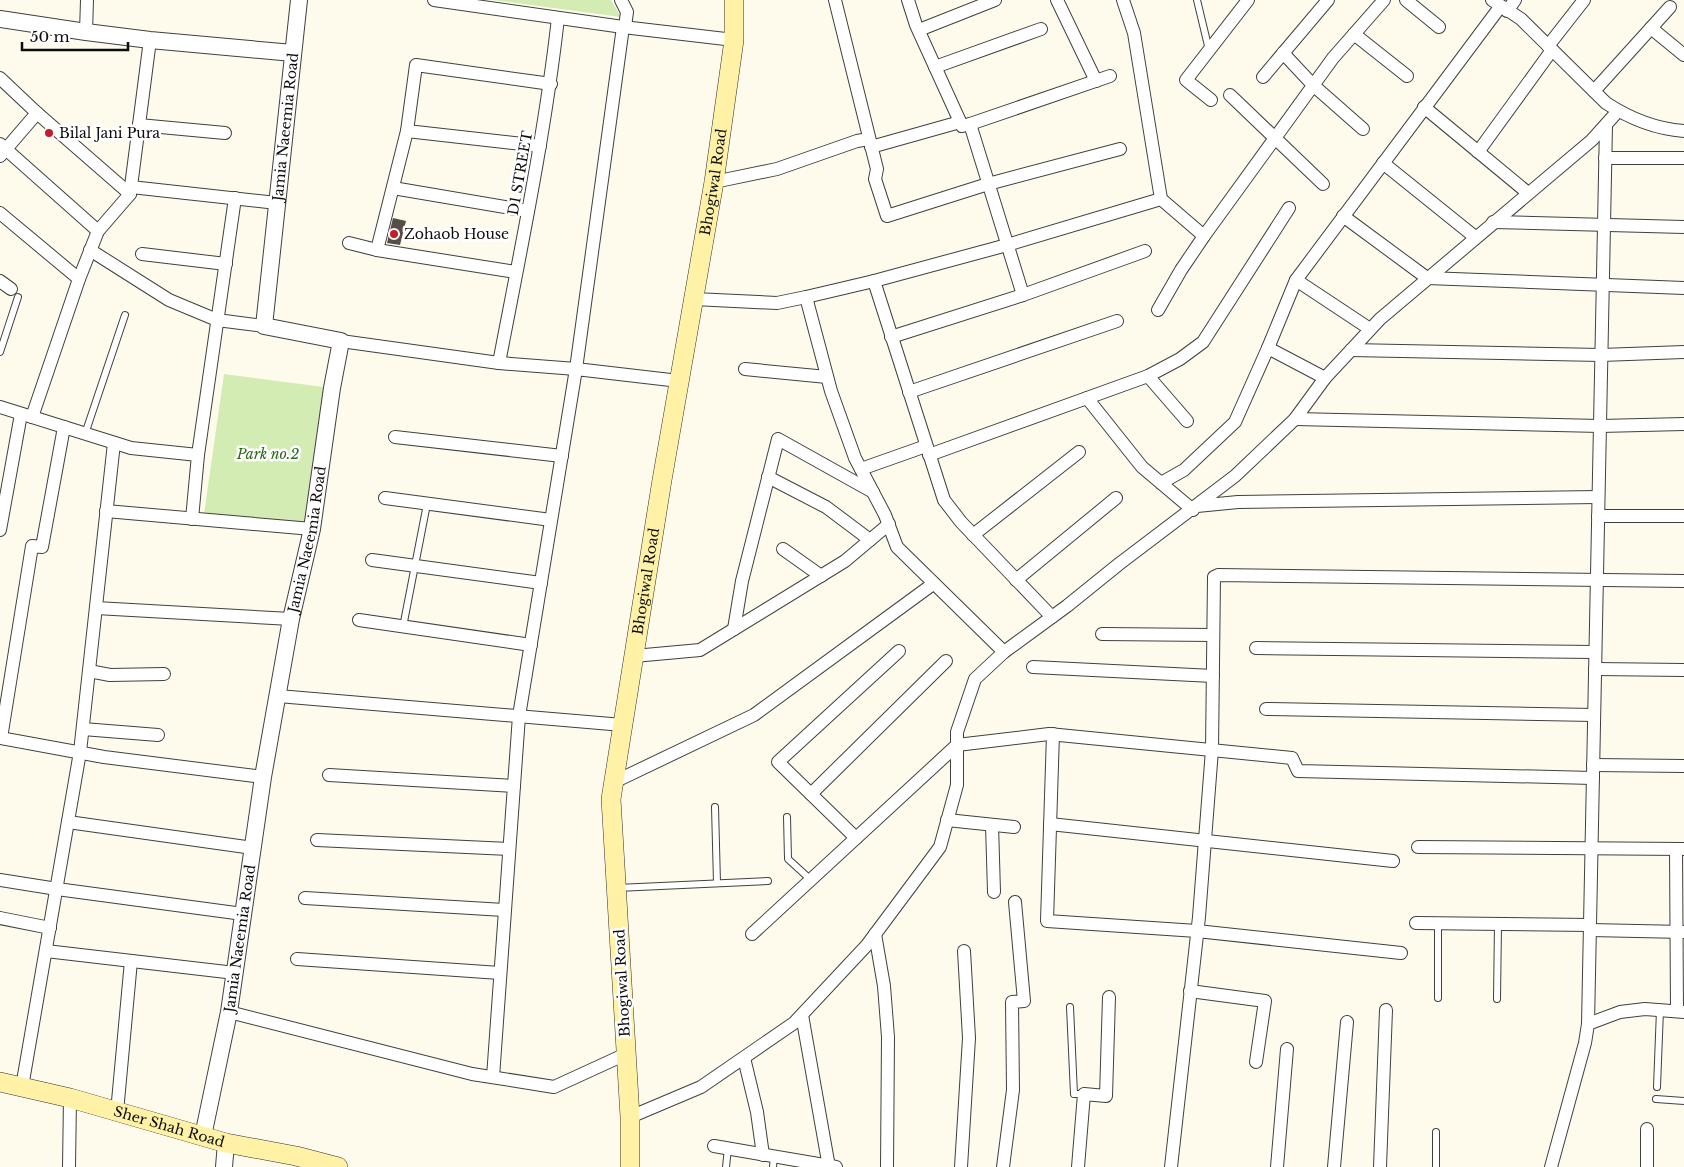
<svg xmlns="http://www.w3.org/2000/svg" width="1684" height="1167" viewBox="0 0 1684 1167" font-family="'Libre Baskerville',serif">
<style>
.green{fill:#d3ecb4}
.building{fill:#564d48}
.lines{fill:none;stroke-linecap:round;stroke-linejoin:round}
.service-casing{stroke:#404040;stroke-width:8}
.minor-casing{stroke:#404040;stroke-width:14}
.tertiary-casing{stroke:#404040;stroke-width:18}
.secondary-casing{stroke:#2f2f2f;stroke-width:20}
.service{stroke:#fff;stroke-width:6}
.minor{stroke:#fff;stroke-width:12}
.tertiary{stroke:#fff;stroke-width:16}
.secondary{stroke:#fff2a7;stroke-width:19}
.poi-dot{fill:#c51c2a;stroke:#fff;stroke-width:2}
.labels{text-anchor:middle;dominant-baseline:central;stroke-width:5;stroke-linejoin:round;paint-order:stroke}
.street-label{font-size:14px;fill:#0d0d0d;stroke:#fff}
.poi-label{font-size:14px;fill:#0d0d0d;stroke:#fff;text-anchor:start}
.park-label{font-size:14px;font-style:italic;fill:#2c6819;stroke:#fff}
</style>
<rect width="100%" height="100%" fill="#fffbec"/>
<g class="green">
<path d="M493,0H611L621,17Z"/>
<path d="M224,374L332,388L312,529L203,521Z"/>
</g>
<path class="building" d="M393,218L406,221L400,245L387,243Z"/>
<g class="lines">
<g class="service-casing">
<g id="service">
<path d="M1197,0L1209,50"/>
<path d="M0,352L18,297"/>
<path d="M85,434L125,315"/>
<path d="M403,627L427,504"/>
<path d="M715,807L717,883"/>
<path d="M787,817L788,859L811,880"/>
<path d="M617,888L768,881"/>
<path d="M1438,924V998"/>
<path d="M1497,999L1498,924"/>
<path d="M1070,1007L1074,1094H1084"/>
<path d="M1657,1087L1660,1010"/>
<path d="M1656,1099L1684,1101"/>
<path d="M726,1167L728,1148"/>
<path d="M773,1167L774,1156"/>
<path d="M1436,1167V1132"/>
</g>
</g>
<g class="minor-casing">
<g id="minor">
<path d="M434,0L623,27"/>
<path d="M621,0L627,12L625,27"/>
<path d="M835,0L877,169L875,179L887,216L988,184L1120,149"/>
<path d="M908,0L916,25L962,126L970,124L1023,295"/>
<path d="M1057,0L1096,81"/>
<path d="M1123,0L1134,33L1161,199"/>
<path d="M1406,0L1439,27"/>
<path d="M1492,0L1521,19L1606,103C1629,118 1656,129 1684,131"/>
<path d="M1507,11L1515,0"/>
<path d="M1651,28L1684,55"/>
<path d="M919,30L995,0"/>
<path d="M86,32L87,0"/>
<path d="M1354,34L1407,76"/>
<path d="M1548,46L1584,0"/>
<path d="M1283,53L1313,85L1363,129"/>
<path d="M935,67L1041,29"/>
<path d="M1263,77L1328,0"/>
<path d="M0,78L37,113L130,194"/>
<path d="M1594,91L1670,7"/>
<path d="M1230,95L1323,184"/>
<path d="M1211,100L1186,80L1248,0"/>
<path d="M1424,107L1528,193"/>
<path d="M970,124L1110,76"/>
<path d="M139,125L225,133"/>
<path d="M407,131L540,146"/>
<path d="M0,144L98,231"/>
<path d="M871,147L960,122"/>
<path d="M1478,152L1552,50"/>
<path d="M0,156L37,113"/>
<path d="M1605,158H1684"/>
<path d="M1383,163L1475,237"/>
<path d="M714,182L777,169L857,141L869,139"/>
<path d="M131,187L277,203"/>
<path d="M393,188L528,211"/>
<path d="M0,213L79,279"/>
<path d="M1343,216L1427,278L1684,288"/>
<path d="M1493,222L1684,227"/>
<path d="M1204,236L1333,58L1384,0"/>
<path d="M349,243L377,250L516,272"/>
<path d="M90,250L169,300L217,320L264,326"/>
<path d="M377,250L407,131L416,65L551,84"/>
<path d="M142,254L226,264"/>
<path d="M1296,280L1370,329"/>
<path d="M0,281L11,289"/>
<path d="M874,281L944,500L961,522L1052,617"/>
<path d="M806,297L831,391L855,458L885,515L897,547L1004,652"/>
<path d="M694,299L777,303L806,297L874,281L1007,245L1161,199L1204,236L1181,270L1158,310"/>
<path d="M891,337L1023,295L1145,251"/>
<path d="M341,341L499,363L576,369L623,27L734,40"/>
<path d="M1268,348L1325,378"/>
<path d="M1351,350L1601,355L1684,352"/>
<path d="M499,363C521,248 545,134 558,18"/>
<path d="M745,369L827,377"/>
<path d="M1148,376L1187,421"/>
<path d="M909,392L1117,321"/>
<path d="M1087,398L1142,467L1193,510"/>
<path d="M0,407L131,448L198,455"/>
<path d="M32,417L79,279L98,231L130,194L150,40"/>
<path d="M1295,419L1600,426L1684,424"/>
<path d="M395,437L562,456"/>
<path d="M929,455L1148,376L1180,359L1203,342L1289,208"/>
<path d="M861,469L926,446"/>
<path d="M768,477L826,507L870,540"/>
<path d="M1161,483L1184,470L1235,422L1268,348L1296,280L1500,7"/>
<path d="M385,498L551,520"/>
<path d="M1197,506L1238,502L1598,497"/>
<path d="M106,511L312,529"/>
<path d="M1598,516H1684"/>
<path d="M192,519L198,455L235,198"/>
<path d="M0,530L21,414"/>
<path d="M973,535L1079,452"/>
<path d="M783,549L821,576"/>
<path d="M372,560L541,583"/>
<path d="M1016,580L1116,498"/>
<path d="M96,608L291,619"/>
<path d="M359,620L531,645"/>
<path d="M734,629L742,581L778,439L873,492"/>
<path d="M1102,634L1213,635"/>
<path d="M1256,648L1595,652"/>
<path d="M634,656L700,650L845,561L889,524"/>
<path d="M1033,667L1213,676"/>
<path d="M1595,669L1684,670"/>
<path d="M89,671L110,675L164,674"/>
<path d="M278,696L623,725"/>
<path d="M1266,709L1594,715"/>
<path d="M83,729L158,735"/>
<path d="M1053,734L1047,921L1197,931L1401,953"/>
<path d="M0,738L104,757L263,777"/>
<path d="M1,738L32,546L42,547L64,427"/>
<path d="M1593,765L1684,766"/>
<path d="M329,775L514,786"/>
<path d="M614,782L754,715L933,584"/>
<path d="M811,794L946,661"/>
<path d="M947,820L1014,827"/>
<path d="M68,822L253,848"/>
<path d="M1050,824L1393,861"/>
<path d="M992,825L994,892"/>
<path d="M856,838L778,762L899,651"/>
<path d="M317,840L509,849"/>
<path d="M1418,847L1684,849"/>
<path d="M1676,849L1677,1011"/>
<path d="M0,880L57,889L243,914"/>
<path d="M305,898L504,910"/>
<path d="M0,918L50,928"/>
<path d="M1416,923L1590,925"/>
<path d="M1590,930L1684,932"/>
<path d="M752,934L957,745L1049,734L1292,758L1298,771L1593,778"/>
<path d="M875,934L884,986L888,1037L887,1167"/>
<path d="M46,951L235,973"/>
<path d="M297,959L500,973"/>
<path d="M1190,991L1265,1001L1256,1062"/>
<path d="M229,1012L472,1074L554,1087L626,1054"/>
<path d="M802,1015L829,1167"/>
<path d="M1588,1024L1620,1012L1645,1009L1684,1012"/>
<path d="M744,1058L757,1112L763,1155"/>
<path d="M493,1077L519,716L576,369L679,381"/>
<path d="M22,1087L80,752L114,443"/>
<path d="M117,1112L131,961"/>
<path d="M630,1117L701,1087L794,1023L867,945L940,847L957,785V732L975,679L1004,652L1067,606L1119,564L1235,476L1295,419L1325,378L1380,319L1592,140L1618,111"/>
<path d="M1647,1129V1167"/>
<path d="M714,1146L836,1167"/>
<path d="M69,1167L70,1098"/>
<path d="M961,1167L969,1038L964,951"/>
<path d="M1003,1167L1013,1090L1012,1002L1024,1001L1015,902"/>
<path d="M1078,1167L1084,1094L1106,1096L1109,997"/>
<path d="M1171,1167L1199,917L1212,750L1214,577L1218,575L1684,581"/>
<path d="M1277,1167L1287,1049"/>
<path d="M1334,1167L1347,1022"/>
<path d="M1380,1167L1386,1010"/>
<path d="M1551,1167L1585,1043L1588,1024L1606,125"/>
</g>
</g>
<g class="tertiary-casing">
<g id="tertiary">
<path d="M0,19L86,32L150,40L293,53"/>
<path id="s1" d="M203,1136L229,1012L263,777L291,619L312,529L332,388L341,341L264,326L299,0"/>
<path d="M224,1167L226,1143"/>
</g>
</g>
<g class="secondary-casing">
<g id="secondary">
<path id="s2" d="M0,1082L70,1098L226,1143L296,1156L338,1167"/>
<path id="s3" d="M630,1167V1117L611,799L662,480L714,182L734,40V0"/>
</g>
</g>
<use href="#service" class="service"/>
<use href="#minor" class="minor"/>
<use href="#tertiary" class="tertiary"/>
<use href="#secondary" class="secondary"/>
</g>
<g class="poi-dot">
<circle cx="49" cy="133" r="5"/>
<circle cx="394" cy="234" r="5"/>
</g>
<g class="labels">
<g class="street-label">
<text stroke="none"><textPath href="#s1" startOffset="1086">Jamia Naeemia Road</textPath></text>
<text transform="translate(520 173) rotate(-80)">D1 STREET</text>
<text stroke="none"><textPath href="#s3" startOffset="994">Bhogiwal Road</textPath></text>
<text stroke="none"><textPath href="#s1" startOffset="606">Jamia Naeemia Road</textPath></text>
<text stroke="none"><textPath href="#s3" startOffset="589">Bhogiwal Road</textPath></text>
<text stroke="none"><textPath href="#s1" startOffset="201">Jamia Naeemia Road</textPath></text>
<text transform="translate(622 983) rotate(-93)">Bhogiwal Road</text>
<text stroke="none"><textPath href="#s2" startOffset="175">Sher Shah Road</textPath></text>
</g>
<g class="poi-label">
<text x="59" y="133">Bilal Jani Pura</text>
<text x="404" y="234">Zohaob House</text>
</g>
<g class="park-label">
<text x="268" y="454">Park no.2</text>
</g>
</g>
<path d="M22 42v8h106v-8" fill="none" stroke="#0d0d0d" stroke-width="2.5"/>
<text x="30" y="42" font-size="15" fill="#0d0d0d" stroke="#ffffff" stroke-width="4" paint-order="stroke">50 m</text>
</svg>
